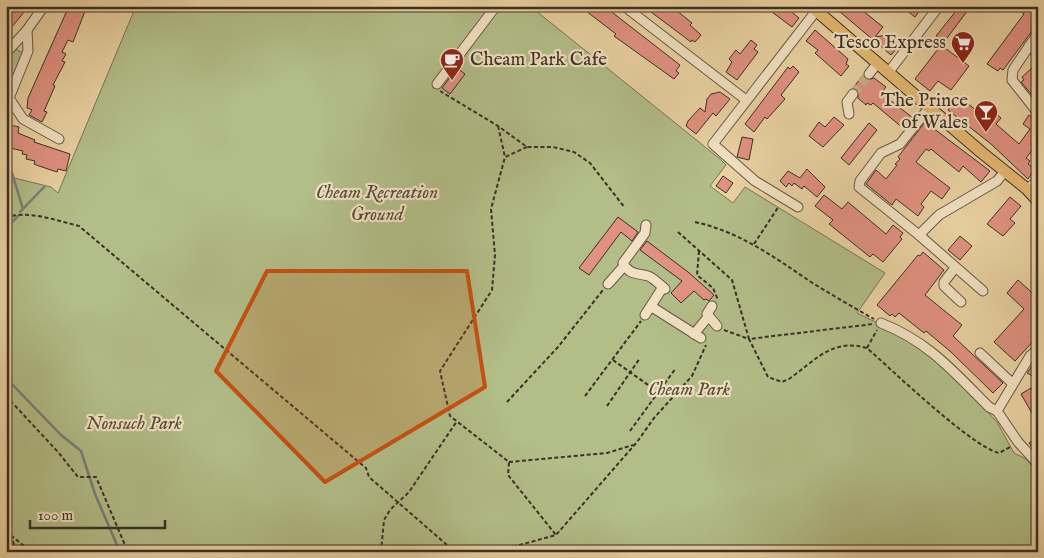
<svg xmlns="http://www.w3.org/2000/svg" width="1044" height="558" viewBox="0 0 1044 558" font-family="'IM FELL English',serif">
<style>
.green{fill:#b2bd88;stroke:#777658}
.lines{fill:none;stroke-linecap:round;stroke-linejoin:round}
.stream{stroke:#767f7a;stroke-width:2.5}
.building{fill:#e09181;stroke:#3c2f27}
.minor-tunnel{stroke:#c6b189;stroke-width:9;stroke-dasharray:9 4.5;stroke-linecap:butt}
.minor-casing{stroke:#675846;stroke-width:11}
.major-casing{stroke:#3c2f27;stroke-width:13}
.path{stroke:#3c2f27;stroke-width:2;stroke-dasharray:4 2.5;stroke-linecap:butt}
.minor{stroke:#f1e1c2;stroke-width:9}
.major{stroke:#e4b870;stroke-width:11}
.marked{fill:#c65111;fill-opacity:0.2;stroke:#c65111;stroke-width:4;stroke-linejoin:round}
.labels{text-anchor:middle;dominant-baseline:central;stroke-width:4.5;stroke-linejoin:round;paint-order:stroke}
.poi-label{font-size:19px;fill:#3c2f27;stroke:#f1e1c2;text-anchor:end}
.park-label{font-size:19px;font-style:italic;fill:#544b3a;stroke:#f1e1c2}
</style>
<rect width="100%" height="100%" fill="#e9d1a1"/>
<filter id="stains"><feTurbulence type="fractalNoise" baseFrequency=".004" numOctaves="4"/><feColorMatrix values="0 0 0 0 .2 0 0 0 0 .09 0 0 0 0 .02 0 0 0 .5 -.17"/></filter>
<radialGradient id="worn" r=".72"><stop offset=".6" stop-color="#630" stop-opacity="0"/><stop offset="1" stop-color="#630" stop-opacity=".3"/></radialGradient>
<g class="green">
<path d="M136,6H530L720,159L726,165L710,186L733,203L745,187L885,273L857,313L906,337L936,357L997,422L1014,453L1026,459L1038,473V552H6V176L51,187L58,193Z"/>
<path d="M16,49L23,53L6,91V59Z"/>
</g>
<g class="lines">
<g class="stream">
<path d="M12,173L23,209"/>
<path d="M20,212L44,187"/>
<path d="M6,228L18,216"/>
<path d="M6,378L61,435L81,451L95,494L120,552"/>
</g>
</g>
<g class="building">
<path d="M8,6H29L6,34V9Z"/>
<path d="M69,6H87L73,42L68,40L62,52L66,54L62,61L65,62L53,85L55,86L44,111L47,112L42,122L29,115L32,110L27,108L28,98Z"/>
<path d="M590,6H604L680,65L676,71L679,73L674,79L614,36L616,34L586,11Z"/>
<path d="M643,6H671L692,23L690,25L701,35L695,42L692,40L691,42Z"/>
<path d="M764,6H784L799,18L792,27Z"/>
<path d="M833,6H857L883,27L875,37L892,34L900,42L898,47L891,55Z"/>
<path d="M901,6H923L915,17Z"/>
<path d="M960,6H971L944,42L936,36Z"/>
<path d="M1013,6H1025L1038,15V23L1003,70L1000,68L998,71L987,64L1024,14Z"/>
<path d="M815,30L848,59L846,64L849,66L841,76L815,53L818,50L806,41Z"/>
<path d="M751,40L757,45L754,49L758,52L737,80L726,72L732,62L729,59L736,50L740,54Z"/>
<path d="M941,45L969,66L951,90L938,81L930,91L915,79Z"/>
<path d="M793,66L799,72L781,95L785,99L767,119L765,117L754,132L745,124L788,67L790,69Z"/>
<path d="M457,68L465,74L450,94L442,88Z"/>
<path d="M1032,68L1038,75V102L1021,82L1024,80L1022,77Z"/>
<path d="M863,75L868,80L874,78L886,87L881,93L913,118L904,129L873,103L871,105L867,103L866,105L858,98V91L853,88Z"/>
<path d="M720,92L730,99L716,116L713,113L696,134L686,126L688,121L700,108L705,112L707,99L711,94Z"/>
<path d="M959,97L989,120L995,113L1001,118L996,124L1019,144L1030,129L1023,124L1029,115L1037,121L1033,127L1038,131V143L1026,158L1030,161L1028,164L1035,169L1028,179L991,144L948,110Z"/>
<path d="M834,117L844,125L823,147L809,136L819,122L825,127Z"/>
<path d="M925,122L990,171L981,182L963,166L959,172L931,149L929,151L926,149L916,162L950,188L942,199L931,191L921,204L924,207L918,216L896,199L892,205L866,184L876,170L886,179L897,165L895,164L900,159L898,157Z"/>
<path d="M869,123L877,130L849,165L841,158Z"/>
<path d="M6,124L19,127L18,133L35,140L34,142L70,154L66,171L58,169L57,172L39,166L34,164L35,161L26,159L27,155L22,154L23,151L6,147Z"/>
<path d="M742,137L753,139L749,160L737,157Z"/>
<path d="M807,169L825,187L817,197L804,186L802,189L794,183L792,186L789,183L786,187L780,181L788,171L800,178Z"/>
<path d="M723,176L733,183L726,193L716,186Z"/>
<path d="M824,195L842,209L848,202L886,234L893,225L903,233L900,237L902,239L883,262L873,254L870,257L829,224L833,220L815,206Z"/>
<path d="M1010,197L1021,206L1010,219L1015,223L1003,236L987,224Z"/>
<path d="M618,217L638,232L632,241L621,232L589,275L579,268Z"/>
<path d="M960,236L972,246L960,260L948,250Z"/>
<path d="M647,241L688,272L714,295L709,301L706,299L704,300L694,291L681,303L671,293L682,281L640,250Z"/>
<path d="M923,252L944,270L925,295L962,325L953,336L1003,383L993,393L951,352L926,331L924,333L899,313L895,317L892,314L890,316L877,305L918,255L920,256Z"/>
<path d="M1018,280L1038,298V336L1015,361L994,342L1024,309L1007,293Z"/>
<path d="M1038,358V368L1033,376L1027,373Z"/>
<path d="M1031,388L1038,400V412L1033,415L1021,394Z"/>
<path d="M1038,438V454L1029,443Z"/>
</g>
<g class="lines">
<path class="minor-tunnel" d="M853,94L869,74"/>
<g class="minor-casing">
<g id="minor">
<path d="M624,6L746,100"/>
<path d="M1036,6L1038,7"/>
<path d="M1038,33L1013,70L1012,80L1038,113"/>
<path d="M1029,46L1038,53"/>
<path d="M6,53L27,30L44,6"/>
<path d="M888,73L939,6"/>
<path d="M869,74L877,64"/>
<path d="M437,84L496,6"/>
<path d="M6,98H9L28,51L27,30"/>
<path d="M9,98L23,119L59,139"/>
<path d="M929,108L900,144L881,153L860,181L859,187L919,235L939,215L997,181L1005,171"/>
<path d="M849,114L847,102L853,94"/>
<path d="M1027,189L1038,181"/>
<path d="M798,207L755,181L713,144L816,11"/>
<path d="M646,225L645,233L623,263C629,275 637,273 648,276C654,278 660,285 665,289"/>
<path d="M919,235L983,291"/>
<path d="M955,268L944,282V286L961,302"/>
<path d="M608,284L624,266"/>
<path d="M712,306L707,314L717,326"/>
<path d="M652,307L701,338"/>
<path d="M645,315L663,287"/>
<path d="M881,323C929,342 953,371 989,407L997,411"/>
<path d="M694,334L708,317"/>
<path d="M1038,349L1030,356L997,411L1018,442L1038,464"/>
<path d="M980,353L1012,383"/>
</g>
</g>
<g class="major-casing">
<path id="major" d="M811,6L981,152L1027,189L1038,201"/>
</g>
<g class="path">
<path d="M440,91L498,126L527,147H553L574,152L590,163L625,208"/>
<path d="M498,126L505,157"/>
<path d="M527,147L505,157L491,209L495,255L492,290L440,371L450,416L509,462L508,475L556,535"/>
<path d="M6,218C26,209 58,221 79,226L366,468L369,477L455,552"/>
<path d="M695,222C740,232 774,257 811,282C832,295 853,307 874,319"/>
<path d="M678,232L732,280L749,339L873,324"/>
<path d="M754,244L779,206"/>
<path d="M699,251L697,275L713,288L718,300"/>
<path d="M724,330L749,339L768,377L782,382L789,379C816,360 832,338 867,348C892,370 972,447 999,453L1012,446"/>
<path d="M867,348L877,330"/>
<path d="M613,360L658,392"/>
<path d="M6,396L58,452L78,477H96L128,552"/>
<path d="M585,396L641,321"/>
<path d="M507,402L558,347L603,290"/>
<path d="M607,406L640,358"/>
<path d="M630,431L676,368"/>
<path d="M509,462L607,453L633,445"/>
<path d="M6,516L16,552"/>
<path d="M6,531L31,552"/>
<path d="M381,552L384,520L390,510L409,492L457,421"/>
<path d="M494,552L556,535L637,442L654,418L692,376L706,345"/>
</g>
<use href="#minor" class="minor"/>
<use href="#major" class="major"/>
</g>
<path class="marked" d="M267,271H467L485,387L325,482L216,371Z"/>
<defs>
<g id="supermarket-pin" transform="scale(1.25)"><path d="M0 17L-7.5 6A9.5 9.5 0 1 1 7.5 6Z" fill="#8f2418" stroke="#f1e1c2"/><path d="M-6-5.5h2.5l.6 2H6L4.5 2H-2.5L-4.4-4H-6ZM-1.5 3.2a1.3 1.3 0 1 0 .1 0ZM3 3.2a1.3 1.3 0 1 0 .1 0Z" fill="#fff"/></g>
<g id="cafe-pin" transform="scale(1.25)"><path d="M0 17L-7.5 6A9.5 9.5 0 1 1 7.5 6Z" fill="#8f2418" stroke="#f1e1c2"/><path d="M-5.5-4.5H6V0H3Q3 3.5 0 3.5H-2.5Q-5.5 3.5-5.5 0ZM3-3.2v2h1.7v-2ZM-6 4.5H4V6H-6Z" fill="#fff"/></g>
<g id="bar-pin" transform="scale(1.25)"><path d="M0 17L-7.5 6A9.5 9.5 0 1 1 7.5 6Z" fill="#8f2418" stroke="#f1e1c2"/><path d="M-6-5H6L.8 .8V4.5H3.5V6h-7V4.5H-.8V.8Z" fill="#fff"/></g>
</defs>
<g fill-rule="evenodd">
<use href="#supermarket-pin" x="963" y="43"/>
<use href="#cafe-pin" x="452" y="60"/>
<use href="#bar-pin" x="986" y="112"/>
</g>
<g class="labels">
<g class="poi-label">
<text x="946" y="43">Tesco Express</text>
<text x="470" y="60" text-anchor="start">Cheam Park Cafe</text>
<text x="968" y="101">The Prince<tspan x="968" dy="22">of Wales</tspan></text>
</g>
<g class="park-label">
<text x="377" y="193">Cheam Recreation<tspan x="377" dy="22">Ground</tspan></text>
<text x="689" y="390">Cheam Park</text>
<text x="134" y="424">Nonsuch Park</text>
</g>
</g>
<rect width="1044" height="558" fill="none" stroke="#e9d1a1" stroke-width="25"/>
<rect x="8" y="8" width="1029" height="543" fill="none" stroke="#3c2f27" stroke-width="2.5"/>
<rect x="12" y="12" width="1019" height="533" fill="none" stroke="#3c2f27"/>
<path d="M30 520v8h135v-8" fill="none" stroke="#3c2f27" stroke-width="2.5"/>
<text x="38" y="520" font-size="15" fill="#3c2f27" stroke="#f1e1c2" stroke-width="4" paint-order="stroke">100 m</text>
<rect width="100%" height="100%" filter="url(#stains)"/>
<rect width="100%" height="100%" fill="url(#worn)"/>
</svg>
